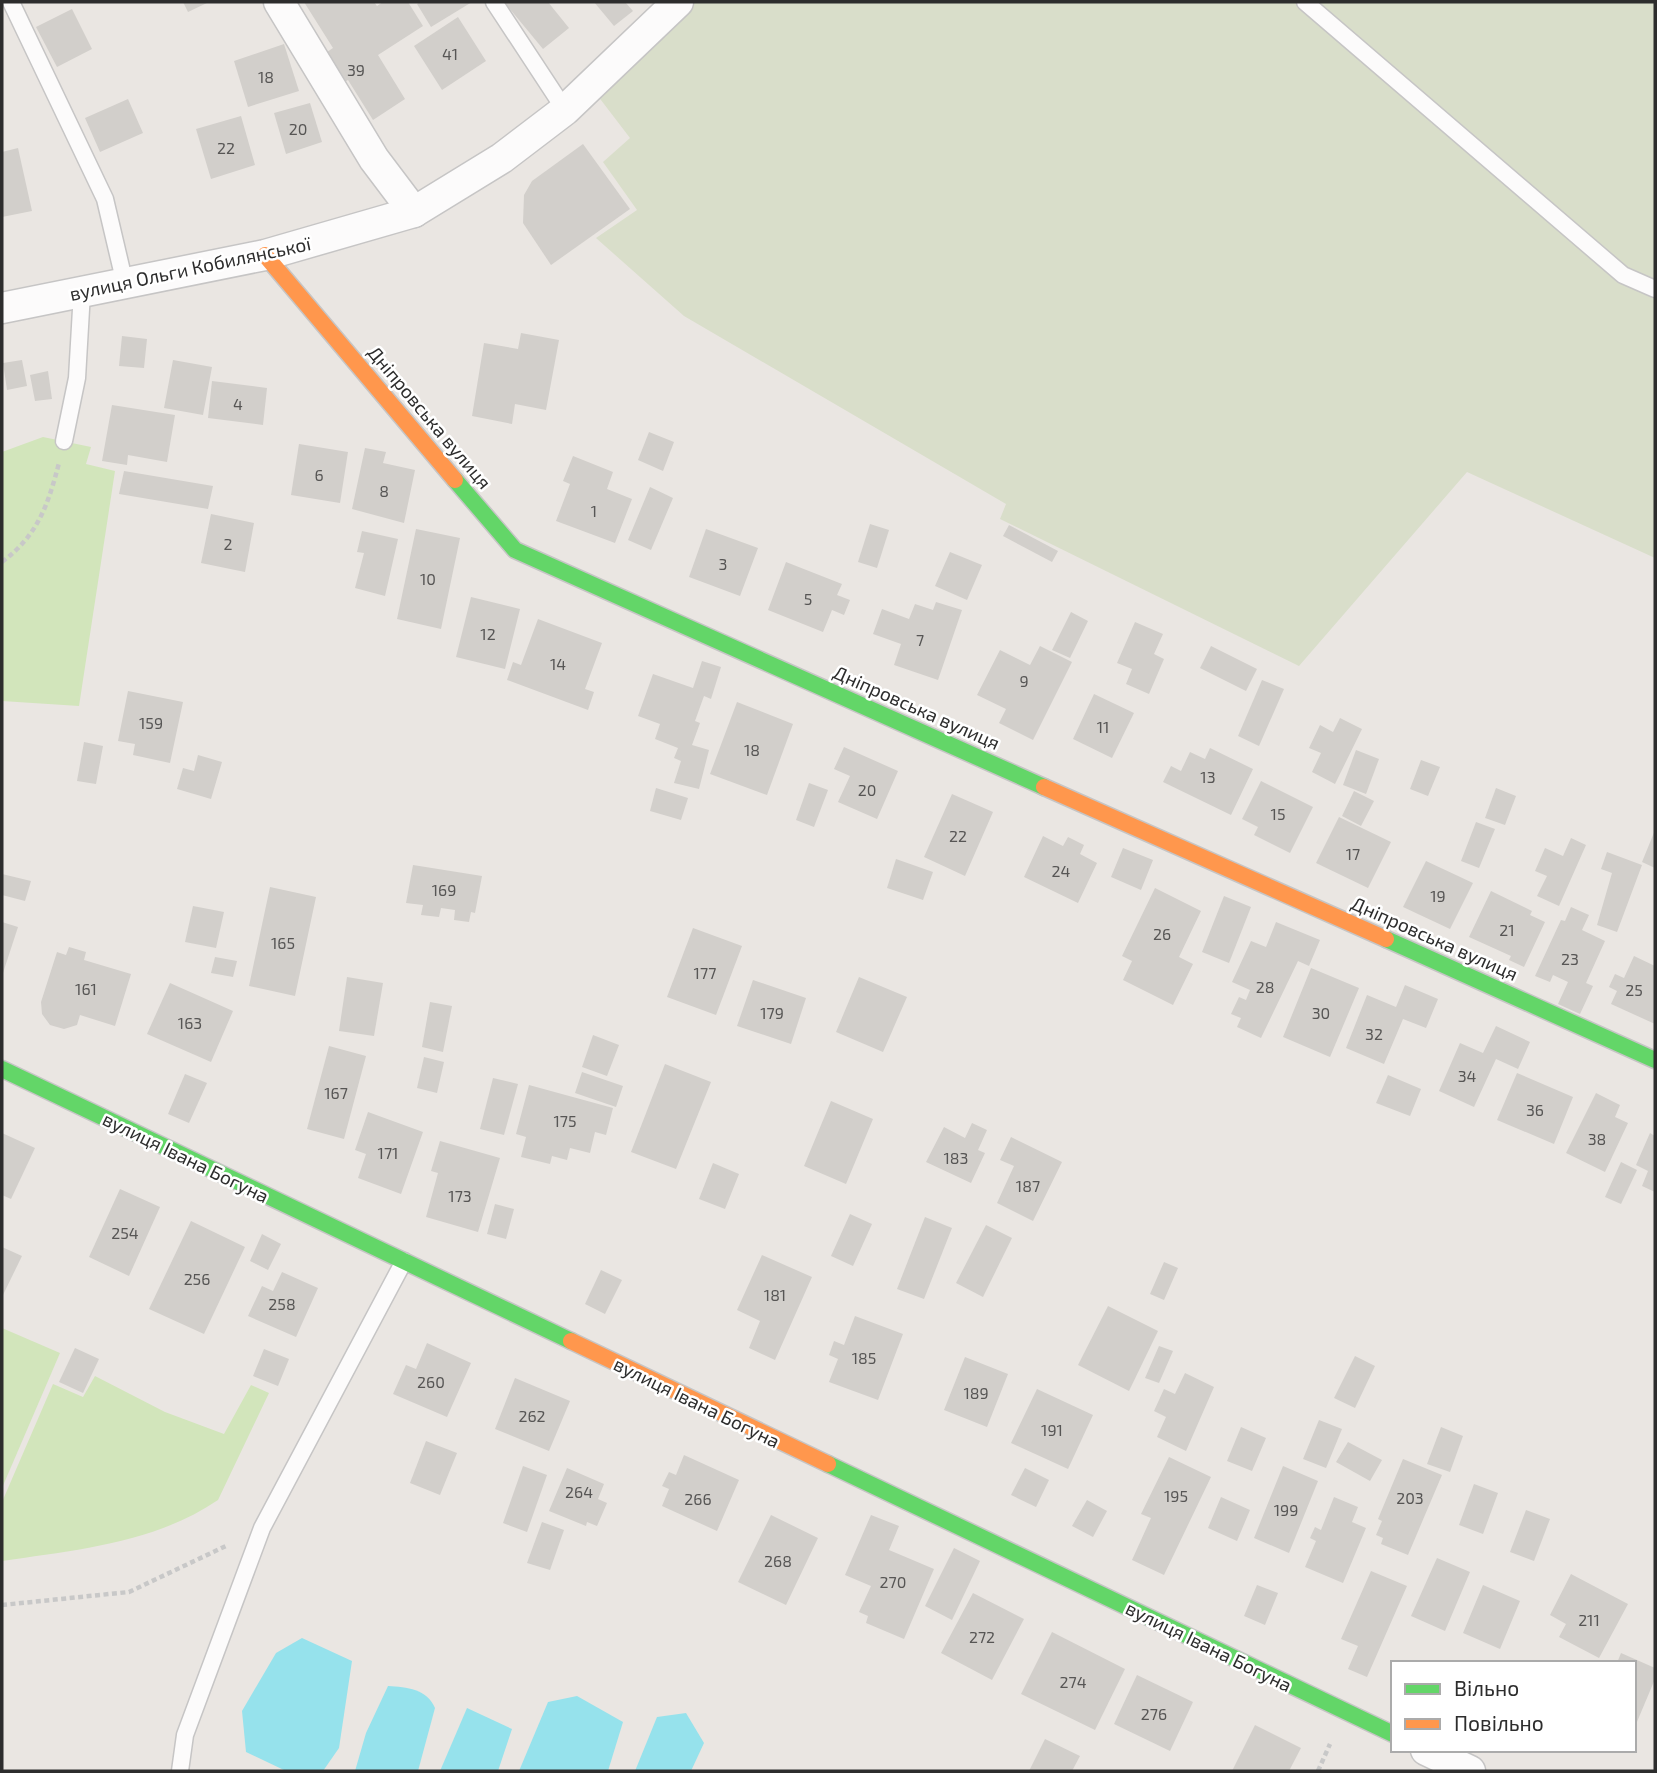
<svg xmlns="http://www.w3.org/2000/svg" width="1657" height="1773" viewBox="0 0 1657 1773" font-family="'Exo 2',sans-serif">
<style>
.green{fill:#d2e5bb}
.cemetery{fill:#d9deca}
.water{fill:#96e2ec}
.building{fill:#d2cfcb}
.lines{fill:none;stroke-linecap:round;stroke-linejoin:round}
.lane-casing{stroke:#c6c5c5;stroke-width:19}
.street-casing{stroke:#c6c5c5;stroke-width:33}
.fast-casing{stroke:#c6c5c5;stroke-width:19}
.slow-casing{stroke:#c6c5c5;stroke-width:19}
.path{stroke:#c8c8c8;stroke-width:4.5;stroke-dasharray:5 3.5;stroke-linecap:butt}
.lane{stroke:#fcfbfb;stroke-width:16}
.street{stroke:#fcfbfb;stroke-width:30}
.fast{stroke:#63d668;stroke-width:16}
.slow{stroke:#ff974d;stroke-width:16}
.labels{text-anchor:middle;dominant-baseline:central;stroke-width:5;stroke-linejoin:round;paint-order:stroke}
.number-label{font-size:16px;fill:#575655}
.street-label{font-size:19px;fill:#2d2d2d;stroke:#fff}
</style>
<rect width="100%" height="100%" fill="#eae6e2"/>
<g class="green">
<path d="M43,437L91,447L86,464L115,471L79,706L2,701V452Z"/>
<path d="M2,1328L60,1353L2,1488Z"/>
<path d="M95,1376L165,1412L224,1434L251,1385L269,1393L218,1500C155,1543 76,1550 2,1561V1502L53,1384L83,1397Z"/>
</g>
<path class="cemetery" d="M678,2H1655V558L1467,472L1299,666L1000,519L1006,504L684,316L596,238L637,210L603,162L630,138L591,87Z"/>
<g class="water">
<path d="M302,1638L352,1661L339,1748L323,1771H286L246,1752L242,1711L276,1653Z"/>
<path d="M388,1686C407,1687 427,1689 435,1708L418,1771H355L366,1733Z"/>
<path d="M577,1696L623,1722L608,1771H519L548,1702Z"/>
<path d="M467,1708L512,1729L498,1771H440Z"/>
<path d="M686,1713L704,1743L691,1771H635L657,1717Z"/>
</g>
<g class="building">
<path d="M183,2H209L188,12Z"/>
<path d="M304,2H374L377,6L383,2H408L423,26L378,55L405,99L373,120L348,80L336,87L318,58L333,48Z"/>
<path d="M420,2H472L431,27L417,4Z"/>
<path d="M504,2H548L569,28L543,49Z"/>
<path d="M594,2H625L633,11L614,26Z"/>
<path d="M72,9L92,49L57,67L36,27Z"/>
<path d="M458,17L486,61L442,90L414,46Z"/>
<path d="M284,44L299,91L248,107L234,61Z"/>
<path d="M128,99L143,133L100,152L85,118Z"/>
<path d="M310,103L322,142L286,154L274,113Z"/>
<path d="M241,116L255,165L211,179L196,129Z"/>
<path d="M583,144L630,209L551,265L523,223L524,195L532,181Z"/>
<path d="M18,148L32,211L2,217V152Z"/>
<path d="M521,333L559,340L546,410L515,404L512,424L472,416L484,343L518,349Z"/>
<path d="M122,336L147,339L144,368L119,366Z"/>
<path d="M22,360L27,386L7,390L3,363Z"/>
<path d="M173,360L212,367L203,415L164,408Z"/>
<path d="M48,371L52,399L35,401L30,375Z"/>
<path d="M212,381L267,388L263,425L208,418Z"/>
<path d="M112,405L175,415L167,462L128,455L127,465L102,461Z"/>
<path d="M649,432L674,442L663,471L638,460Z"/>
<path d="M299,444L348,452L340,503L291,495Z"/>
<path d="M365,448L386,452L383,463L415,470L404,523L352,509Z"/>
<path d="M573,456L613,472L607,489L632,499L615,543L556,521L570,484L563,481Z"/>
<path d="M124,471L213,486L208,509L119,494Z"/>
<path d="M650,487L673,498L651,550L628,540Z"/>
<path d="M211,514L254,523L245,572L201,563Z"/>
<path d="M870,524L889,530L877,568L858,562Z"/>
<path d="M1009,525L1058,551L1052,562L1003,536Z"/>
<path d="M416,529L460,538L441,629L397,619Z"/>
<path d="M706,529L758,548L740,596L689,577Z"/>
<path d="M362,531L398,539L385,596L355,588L364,553L357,552Z"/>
<path d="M950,552L982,565L967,600L935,586Z"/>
<path d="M786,562L842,584L837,595L850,600L844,615L832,610L823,632L768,610Z"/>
<path d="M471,597L520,609L505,669L456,657Z"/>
<path d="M936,602L962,610L938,680L894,665L901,644L873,634L882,609L909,619L915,604L933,610Z"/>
<path d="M1071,612L1088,621L1070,658L1052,650Z"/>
<path d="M538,619L602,643L585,689L594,692L588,710L507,680L513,662L521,665Z"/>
<path d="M1135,622L1163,634L1154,654L1164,659L1149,694L1126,684L1132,669L1117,663Z"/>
<path d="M1040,646L1072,662L1033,740L999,723L1006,709L977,695L1000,650L1030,665Z"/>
<path d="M1211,646L1257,669L1246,691L1200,668Z"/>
<path d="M702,661L721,667L711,699L704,696L695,721L700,723L692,745L709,750L699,789L674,783L681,761L674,758L678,748L655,739L660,724L638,716L653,674L693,688Z"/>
<path d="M1262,680L1284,689L1259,746L1238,736Z"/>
<path d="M128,691L183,702L170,763L133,755L135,744L118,741Z"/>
<path d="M1094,694L1134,713L1112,758L1073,739Z"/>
<path d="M737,702L793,724L767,795L710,774Z"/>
<path d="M1340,718L1362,729L1335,784L1312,772L1321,753L1309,748L1320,725L1333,732Z"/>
<path d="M84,742L103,746L96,784L77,781Z"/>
<path d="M844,747L898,771L877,819L838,802L850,776L834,769Z"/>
<path d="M1210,748L1253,769L1231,815L1163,782L1171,766L1181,771L1190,752L1205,759Z"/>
<path d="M1356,750L1379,759L1366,794L1343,785Z"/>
<path d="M198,755L222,762L211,799L177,789L183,768L194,771Z"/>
<path d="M1421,760L1440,767L1428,796L1410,789Z"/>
<path d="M1261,781L1313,807L1290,853L1254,835L1258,827L1242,819Z"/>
<path d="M809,783L828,790L814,827L796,820Z"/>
<path d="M656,788L688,798L681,820L650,811Z"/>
<path d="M1496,788L1516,796L1505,825L1485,818Z"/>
<path d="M1354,791L1374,801L1361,826L1342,816Z"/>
<path d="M952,794L993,812L965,876L924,857Z"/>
<path d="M1339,817L1391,842L1368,888L1316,863Z"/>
<path d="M1476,822L1495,829L1479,868L1461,861Z"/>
<path d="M1655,830V868L1642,862Z"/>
<path d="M1043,836L1063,846L1068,837L1084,845L1080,854L1097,863L1078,903L1024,877Z"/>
<path d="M1571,838L1586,845L1559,906L1537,896L1547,876L1535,871L1545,848L1563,856Z"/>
<path d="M1123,848L1153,860L1141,890L1111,877Z"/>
<path d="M1607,852L1642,865L1617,932L1597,925L1612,873L1601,869Z"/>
<path d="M896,859L933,872L923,900L887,888Z"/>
<path d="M1426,861L1473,883L1450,929L1403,907Z"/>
<path d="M413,865L482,876L475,913L471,912L469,922L454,920L455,910L441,908L439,917L421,915L423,905L406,903Z"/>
<path d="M2,874L31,881L25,901L2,895Z"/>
<path d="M270,887L316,897L295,996L249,986Z"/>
<path d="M1155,888L1201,911L1179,957L1193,964L1173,1005L1123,980L1132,961L1122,956Z"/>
<path d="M1491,891L1532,911L1530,915L1545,922L1524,967L1509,960L1511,956L1469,937Z"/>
<path d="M1224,896L1251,907L1229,963L1202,952Z"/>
<path d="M193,906L224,912L216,948L185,942Z"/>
<path d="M1571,907L1589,915L1582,930L1605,941L1586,983L1593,986L1580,1014L1558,1004L1568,982L1553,975L1550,982L1535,976L1561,920L1565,921Z"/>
<path d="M2,922L18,927L2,976Z"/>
<path d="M1276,922L1320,940L1309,966L1298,961L1261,1038L1237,1027L1241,1018L1231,1014L1239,997L1246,1000L1250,990L1232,982L1251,941L1266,947Z"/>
<path d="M693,928L742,946L716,1015L667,997Z"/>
<path d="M69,947L86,952L84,960L131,974L115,1026L80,1015L77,1025L64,1029L50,1025L42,1014L41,1002L57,952L66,955Z"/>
<path d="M1634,956L1655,966V1024L1611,1004L1617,991L1609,987L1615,974L1624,978Z"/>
<path d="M215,957L237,961L233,977L211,973Z"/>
<path d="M1311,968L1359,988L1330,1057L1283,1037Z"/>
<path d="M347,977L383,983L374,1036L339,1031Z"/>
<path d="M859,977L907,997L883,1052L836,1032Z"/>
<path d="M753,980L806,998L791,1044L737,1026Z"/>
<path d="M170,983L233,1011L211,1062L147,1034Z"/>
<path d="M1405,985L1438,999L1426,1028L1403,1019L1384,1064L1346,1048L1367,995L1396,1007Z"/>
<path d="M430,1002L452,1006L443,1052L422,1047Z"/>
<path d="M1496,1026L1530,1042L1518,1069L1496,1059L1474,1107L1439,1091L1460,1043L1483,1053Z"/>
<path d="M593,1035L619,1045L607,1076L582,1067Z"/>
<path d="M329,1046L366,1056L344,1139L307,1129Z"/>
<path d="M424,1057L444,1062L437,1093L417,1088Z"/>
<path d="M665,1064L711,1082L676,1169L631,1152Z"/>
<path d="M582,1072L623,1086L616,1107L575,1093Z"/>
<path d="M1517,1073L1573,1097L1554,1144L1497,1120Z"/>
<path d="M185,1074L207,1083L189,1123L168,1114Z"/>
<path d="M1388,1075L1421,1089L1410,1116L1376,1103Z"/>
<path d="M493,1078L518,1084L504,1135L480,1129Z"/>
<path d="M529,1085L613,1108L606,1135L595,1132L590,1153L570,1148L567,1160L552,1156L550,1164L521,1157L526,1137L516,1134Z"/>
<path d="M1596,1093L1620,1105L1615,1117L1628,1123L1605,1172L1566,1153Z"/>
<path d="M831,1101L873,1119L846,1184L804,1166Z"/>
<path d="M368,1112L423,1132L401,1194L358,1178L366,1154L355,1150Z"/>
<path d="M972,1123L987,1130L978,1150L985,1153L971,1183L926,1162L944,1127L965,1138Z"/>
<path d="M2,1133L35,1148L11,1199L2,1195Z"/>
<path d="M1650,1133L1655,1136V1192L1642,1186L1648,1171L1636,1165Z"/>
<path d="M1011,1137L1062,1162L1033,1221L997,1203L1014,1166L1000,1160Z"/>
<path d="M440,1141L500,1158L478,1232L426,1217L438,1173L431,1171Z"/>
<path d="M1621,1162L1637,1170L1621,1204L1605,1197Z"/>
<path d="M713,1163L739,1174L725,1209L699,1199Z"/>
<path d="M120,1189L160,1207L129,1276L89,1257Z"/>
<path d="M495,1204L514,1209L506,1239L487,1234Z"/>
<path d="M850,1214L872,1224L853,1266L831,1256Z"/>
<path d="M925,1217L952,1228L924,1299L897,1289Z"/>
<path d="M191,1221L245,1247L204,1334L149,1309Z"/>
<path d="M986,1225L1012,1238L983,1297L956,1283Z"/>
<path d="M262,1234L281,1244L268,1270L250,1261Z"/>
<path d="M2,1247L22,1256L2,1297Z"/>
<path d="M762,1255L812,1277L775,1360L749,1348L760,1321L737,1310Z"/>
<path d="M1164,1262L1178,1268L1164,1300L1150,1294Z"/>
<path d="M601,1270L622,1280L605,1314L585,1304Z"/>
<path d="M282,1272L318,1288L296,1337L248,1316L262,1286L273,1291Z"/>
<path d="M1108,1306L1158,1331L1129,1391L1078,1365Z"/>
<path d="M855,1316L903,1334L878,1400L829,1382L838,1359L829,1355L834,1341L844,1345Z"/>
<path d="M427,1343L471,1363L447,1417L393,1394L406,1365L416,1369Z"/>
<path d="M1159,1346L1173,1351L1159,1383L1145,1378Z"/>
<path d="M75,1348L99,1359L83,1393L59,1382Z"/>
<path d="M264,1349L289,1359L278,1386L253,1376Z"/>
<path d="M1355,1356L1375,1366L1355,1408L1334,1398Z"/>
<path d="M965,1357L1008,1374L987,1427L944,1410Z"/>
<path d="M1185,1373L1214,1387L1186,1451L1157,1437L1166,1417L1154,1411L1164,1389L1175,1394Z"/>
<path d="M515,1378L570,1401L549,1451L495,1429Z"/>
<path d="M1037,1389L1093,1415L1068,1469L1011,1443Z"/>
<path d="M1319,1420L1342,1429L1326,1468L1303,1459Z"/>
<path d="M1241,1427L1266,1438L1252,1471L1227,1461Z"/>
<path d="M1441,1427L1463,1436L1450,1472L1427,1464Z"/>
<path d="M426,1441L457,1453L440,1495L410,1483Z"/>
<path d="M1348,1442L1382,1460L1370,1481L1336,1462Z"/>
<path d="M684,1455L739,1480L717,1531L662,1506L669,1489L662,1486L669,1472L676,1475Z"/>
<path d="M1169,1457L1211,1477L1164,1575L1132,1560L1151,1518L1141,1514Z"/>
<path d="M1403,1459L1442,1475L1408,1555L1381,1544L1383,1538L1376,1535L1382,1521L1378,1519Z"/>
<path d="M523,1466L547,1475L527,1532L503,1523Z"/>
<path d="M1283,1466L1318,1481L1289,1553L1254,1538Z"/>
<path d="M567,1468L604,1484L598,1499L607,1503L597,1526L587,1522L586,1526L549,1511Z"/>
<path d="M1025,1468L1049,1480L1036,1507L1011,1495Z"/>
<path d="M1474,1484L1498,1493L1483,1534L1459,1525Z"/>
<path d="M1221,1497L1250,1510L1237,1541L1208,1528Z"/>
<path d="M1334,1497L1358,1507L1352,1522L1366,1528L1343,1583L1305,1567L1316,1541L1310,1538L1315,1527L1321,1530Z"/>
<path d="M1087,1500L1107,1511L1093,1537L1072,1526Z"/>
<path d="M1526,1510L1550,1519L1534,1561L1510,1552Z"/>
<path d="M771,1515L818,1538L786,1605L738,1582Z"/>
<path d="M871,1515L899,1526L889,1550L934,1569L904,1639L866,1623L868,1616L859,1612L871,1586L845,1575Z"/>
<path d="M542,1522L564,1530L550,1570L527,1563Z"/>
<path d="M954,1548L980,1561L952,1620L925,1606Z"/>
<path d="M1437,1558L1470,1572L1445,1631L1411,1616Z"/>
<path d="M1371,1571L1407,1586L1367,1677L1348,1669L1358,1646L1341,1639Z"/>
<path d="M1571,1574L1628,1604L1599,1658L1559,1637L1566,1624L1550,1615Z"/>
<path d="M1257,1585L1278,1593L1265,1625L1244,1616Z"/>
<path d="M1483,1585L1520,1601L1500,1649L1463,1633Z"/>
<path d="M973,1593L1024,1619L992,1680L941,1653Z"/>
<path d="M1052,1632L1125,1669L1095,1730L1021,1694Z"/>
<path d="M1621,1653L1655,1668V1679L1634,1729V1663H1617Z"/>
<path d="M1137,1675L1193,1702L1170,1751L1114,1724Z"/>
<path d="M1255,1725L1301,1748L1289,1771H1232Z"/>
<path d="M1045,1739L1080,1756L1072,1771H1029Z"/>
</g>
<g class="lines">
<g class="lane-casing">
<g id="lane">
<path d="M11,2L105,199L125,284"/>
<path d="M494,2L565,110"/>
<path d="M1305,2L1623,275L1655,289"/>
<path d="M64,441L77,378L82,292"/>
<path d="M180,1771L185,1735L262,1528L404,1261"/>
</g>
</g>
<g class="street-casing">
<g id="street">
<path d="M279,2L374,159L414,212"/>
<path d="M2,308L265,255L414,212L502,158L565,110L678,2"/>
<path d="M1426,1750L1470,1771"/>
</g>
</g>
<g class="fast-casing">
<g id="fast">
<path d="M455,480L515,550L1044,787"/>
<path d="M1386,939L1655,1060"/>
<path d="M2,1069L571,1341"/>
<path d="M828,1464L1393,1734"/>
</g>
</g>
<g class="slow-casing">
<g id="slow">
<path d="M265,255L455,480"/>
<path d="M1044,787L1386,939"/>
<path d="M571,1341L828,1464"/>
</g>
</g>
<g class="path">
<path d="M2,562C38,535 48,505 59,463"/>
<path d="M2,1605L129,1592L228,1545"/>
<path d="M1318,1771L1330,1744"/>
</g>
<use href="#lane" class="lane"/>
<use href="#street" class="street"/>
<use href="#fast" class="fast"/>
<use href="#slow" class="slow"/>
</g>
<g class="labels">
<g class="number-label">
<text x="450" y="53">41</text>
<text x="356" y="69">39</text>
<text x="266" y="76">18</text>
<text x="298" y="128">20</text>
<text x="226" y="147">22</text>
<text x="238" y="403">4</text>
<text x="319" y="474">6</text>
<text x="384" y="490">8</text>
<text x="594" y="510">1</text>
<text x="228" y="543">2</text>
<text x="723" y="563">3</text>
<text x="428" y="578">10</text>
<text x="808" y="598">5</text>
<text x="488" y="633">12</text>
<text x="920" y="639">7</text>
<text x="558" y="663">14</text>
<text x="1024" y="680">9</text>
<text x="151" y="722">159</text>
<text x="1103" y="726">11</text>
<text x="752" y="749">18</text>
<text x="1208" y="776">13</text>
<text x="867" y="789">20</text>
<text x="1278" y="813">15</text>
<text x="958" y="835">22</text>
<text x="1353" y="853">17</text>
<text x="1061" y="870">24</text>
<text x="444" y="889">169</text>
<text x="1438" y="895">19</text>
<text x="1507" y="929">21</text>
<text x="1162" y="933">26</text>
<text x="283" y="942">165</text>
<text x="1570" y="958">23</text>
<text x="705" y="972">177</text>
<text x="1265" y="986">28</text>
<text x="86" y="988">161</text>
<text x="1634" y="989">25</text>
<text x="772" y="1012">179</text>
<text x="1321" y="1012">30</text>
<text x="190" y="1022">163</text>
<text x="1374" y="1033">32</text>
<text x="1467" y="1075">34</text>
<text x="336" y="1092">167</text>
<text x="1535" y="1109">36</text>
<text x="565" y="1120">175</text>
<text x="1597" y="1138">38</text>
<text x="388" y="1152">171</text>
<text x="956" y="1157">183</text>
<text x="1028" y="1185">187</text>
<text x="460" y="1195">173</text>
<text x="125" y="1232">254</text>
<text x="197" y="1278">256</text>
<text x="775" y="1294">181</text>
<text x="282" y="1303">258</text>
<text x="864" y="1357">185</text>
<text x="431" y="1381">260</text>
<text x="976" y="1392">189</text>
<text x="532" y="1415">262</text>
<text x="1052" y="1429">191</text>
<text x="579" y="1491">264</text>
<text x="1176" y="1495">195</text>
<text x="1410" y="1497">203</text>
<text x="698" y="1498">266</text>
<text x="1286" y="1509">199</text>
<text x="778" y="1560">268</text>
<text x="893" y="1581">270</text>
<text x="1589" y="1619">211</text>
<text x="982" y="1636">272</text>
<text x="1073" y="1681">274</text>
<text x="1154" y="1713">276</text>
</g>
<g class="street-label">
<text transform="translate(190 268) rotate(-12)">вулиця Ольги Кобилянської</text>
<text transform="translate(430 417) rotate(50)">Дніпровська вулиця</text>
<text transform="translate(917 707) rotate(24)">Дніпровська вулиця</text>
<text transform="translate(1435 938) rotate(24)">Дніпровська вулиця</text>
<text transform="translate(186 1157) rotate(26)">вулиця Івана Богуна</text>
<text transform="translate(697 1402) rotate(26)">вулиця Івана Богуна</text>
<text transform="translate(1209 1646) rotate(26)">вулиця Івана Богуна</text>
</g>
</g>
<rect width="1657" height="1773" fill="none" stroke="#2d2d2d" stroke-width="7"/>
<rect x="1391" y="1661" width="245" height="91" fill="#ffffff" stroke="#ababab" stroke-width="2"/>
<rect x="1405" y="1684" width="35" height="10" fill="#63d668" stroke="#ababab" stroke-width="2"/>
<text x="1454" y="1696" font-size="21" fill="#2d2d2d">Вільно</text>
<rect x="1405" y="1719" width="35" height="10" fill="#ff974d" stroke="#ababab" stroke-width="2"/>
<text x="1454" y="1731" font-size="21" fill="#2d2d2d">Повільно</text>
</svg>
